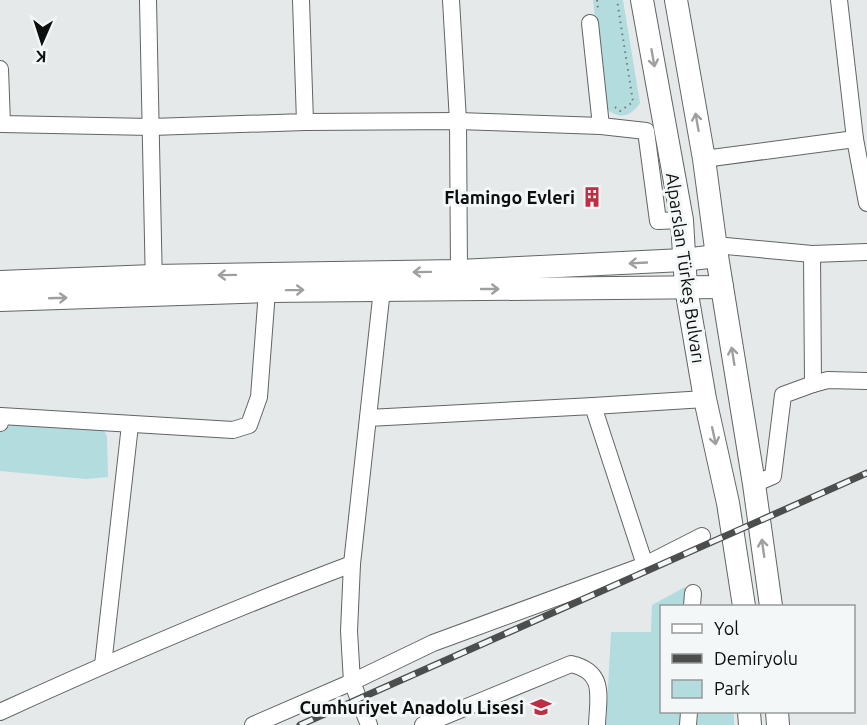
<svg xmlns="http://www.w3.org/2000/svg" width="867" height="725" viewBox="0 0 867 725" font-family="Ubuntu,sans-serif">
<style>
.green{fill:#b2dcdd}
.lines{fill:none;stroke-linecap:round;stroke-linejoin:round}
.street-casing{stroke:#626565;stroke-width:18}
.secondary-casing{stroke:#626565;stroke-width:24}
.path{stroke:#767878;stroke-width:2;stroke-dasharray:1.5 4.5;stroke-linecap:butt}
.street{stroke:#fff;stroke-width:16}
.secondary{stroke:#fff;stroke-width:22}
.rail-casing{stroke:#4c4e4e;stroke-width:7}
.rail{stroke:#f3f7f7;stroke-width:4.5;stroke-dasharray:14;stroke-linecap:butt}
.oneway{stroke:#9e9f9f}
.labels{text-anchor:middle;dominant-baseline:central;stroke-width:6;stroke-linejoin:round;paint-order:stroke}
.poi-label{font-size:18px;font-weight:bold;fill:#0d0e0e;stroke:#f3f7f7;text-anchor:end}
.street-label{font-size:18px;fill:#0d0e0e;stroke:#f3f7f7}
</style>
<rect width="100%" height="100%" fill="#e6e9ea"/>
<g class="green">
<path d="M593,0H623L640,103C629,119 618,119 604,107Z"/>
<path d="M0,425L103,429L107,436L108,477L86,479L0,471Z"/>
<path d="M685,587V606H662V712H685V725H606L611,632H651L652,605Z"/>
<path d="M698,712H734V725H697Z"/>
</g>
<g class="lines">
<g class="street-casing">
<g id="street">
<path d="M148,0L154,288"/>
<path d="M451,0L458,121L459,271"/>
<path d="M839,0L855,139L867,203"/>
<path d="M590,23L601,126L646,131L658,221L682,220"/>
<path d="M0,69L2,124L151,127L305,122L301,0"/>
<path d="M305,122L458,121L601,126"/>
<path d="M704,159L855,139"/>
<path d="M715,245L812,254"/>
<path d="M813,384L828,380L867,381"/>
<path d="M593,406L705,399"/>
<path d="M368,418L593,406L645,565L702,536"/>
<path d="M0,423L1,416L233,430L249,425L259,397L267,291"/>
<path d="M754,484L773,476L783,395L813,384L812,254L867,252"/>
<path d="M692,606L693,593"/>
<path d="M103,665L130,425"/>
<path d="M0,712C116,659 232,609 352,564"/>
<path d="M253,725L352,682L433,643L645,565"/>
<path d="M369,725L352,682L349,631L352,564L382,289"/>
<path d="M423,725L571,664C606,672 598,696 597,725"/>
<path d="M688,725L689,712"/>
</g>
</g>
<g class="secondary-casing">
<g id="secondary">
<path d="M642,0L682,220L686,288L705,399L728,503L744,606"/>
<path d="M676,0L704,159L717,256L754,484L771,606"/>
<path d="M0,282L153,276L459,271L683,260L717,256"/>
<path d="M0,300L267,291L722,287"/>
<path d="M749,712L750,725"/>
<path d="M777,712L778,725"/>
</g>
</g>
<g class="path">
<path d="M597,0L598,9"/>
<path d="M615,107L620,111L633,102L617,0"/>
</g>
<use href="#street" class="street"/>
<use href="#secondary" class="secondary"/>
<g class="rail-casing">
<path id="rail" d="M300,725L867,473"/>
</g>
<use href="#rail" class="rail"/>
</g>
<defs><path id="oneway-shaft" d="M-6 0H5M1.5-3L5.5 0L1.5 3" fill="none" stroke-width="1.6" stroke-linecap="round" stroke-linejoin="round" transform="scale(1.5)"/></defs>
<g class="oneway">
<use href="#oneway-shaft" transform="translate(653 58) rotate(80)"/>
<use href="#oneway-shaft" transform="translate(697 122) rotate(-100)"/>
<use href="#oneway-shaft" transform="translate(638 263) rotate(177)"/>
<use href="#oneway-shaft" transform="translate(422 272) rotate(179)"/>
<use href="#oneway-shaft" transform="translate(227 275) rotate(179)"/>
<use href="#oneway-shaft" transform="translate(490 289)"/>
<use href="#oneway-shaft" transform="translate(295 290) rotate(-1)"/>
<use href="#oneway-shaft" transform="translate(58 298) rotate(-2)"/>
<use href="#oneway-shaft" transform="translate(733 356) rotate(-99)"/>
<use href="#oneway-shaft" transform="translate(714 436) rotate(78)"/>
<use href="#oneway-shaft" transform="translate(763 548) rotate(-98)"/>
</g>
<defs>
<g id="building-bare" transform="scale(1.62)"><path d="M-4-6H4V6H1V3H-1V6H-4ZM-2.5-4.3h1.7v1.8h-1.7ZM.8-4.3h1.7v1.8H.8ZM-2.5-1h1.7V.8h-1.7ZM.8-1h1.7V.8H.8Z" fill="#be2e43" stroke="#f3f7f7" stroke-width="2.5" paint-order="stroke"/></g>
<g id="school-bare" transform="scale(1.62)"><path d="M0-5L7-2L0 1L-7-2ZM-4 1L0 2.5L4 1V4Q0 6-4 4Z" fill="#be2e43" stroke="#f3f7f7" stroke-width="2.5" paint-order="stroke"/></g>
</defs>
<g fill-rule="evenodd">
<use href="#building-bare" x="592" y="197"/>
<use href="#school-bare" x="541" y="707"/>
</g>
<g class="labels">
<g class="poi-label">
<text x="575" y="197">Flamingo Evleri</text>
<text x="524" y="707">Cumhuriyet Anadolu Lisesi</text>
</g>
<g class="street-label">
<text transform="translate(686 268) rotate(82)">Alparslan Türkeş Bulvarı</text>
</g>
</g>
<rect x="660" y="605" width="195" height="108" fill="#f3f7f7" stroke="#979a9a" stroke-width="1.5"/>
<rect x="672" y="624" width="30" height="9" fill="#ffffff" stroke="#979a9a" stroke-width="1.5"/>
<text x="714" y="635" font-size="18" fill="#0d0e0e">Yol</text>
<rect x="672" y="654" width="30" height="9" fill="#4c4e4e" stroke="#979a9a" stroke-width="1.5"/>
<text x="714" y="665" font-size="18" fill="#0d0e0e">Demiryolu</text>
<rect x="672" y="680" width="30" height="18" fill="#b2dcdd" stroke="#979a9a" stroke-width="1.5"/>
<text x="714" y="695" font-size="18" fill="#0d0e0e">Park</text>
<g transform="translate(42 42) rotate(183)" stroke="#f3f7f7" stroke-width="4.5" paint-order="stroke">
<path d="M0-4.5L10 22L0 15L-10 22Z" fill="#0d0e0e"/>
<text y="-9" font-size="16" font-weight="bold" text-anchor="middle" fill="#0d0e0e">K</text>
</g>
</svg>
